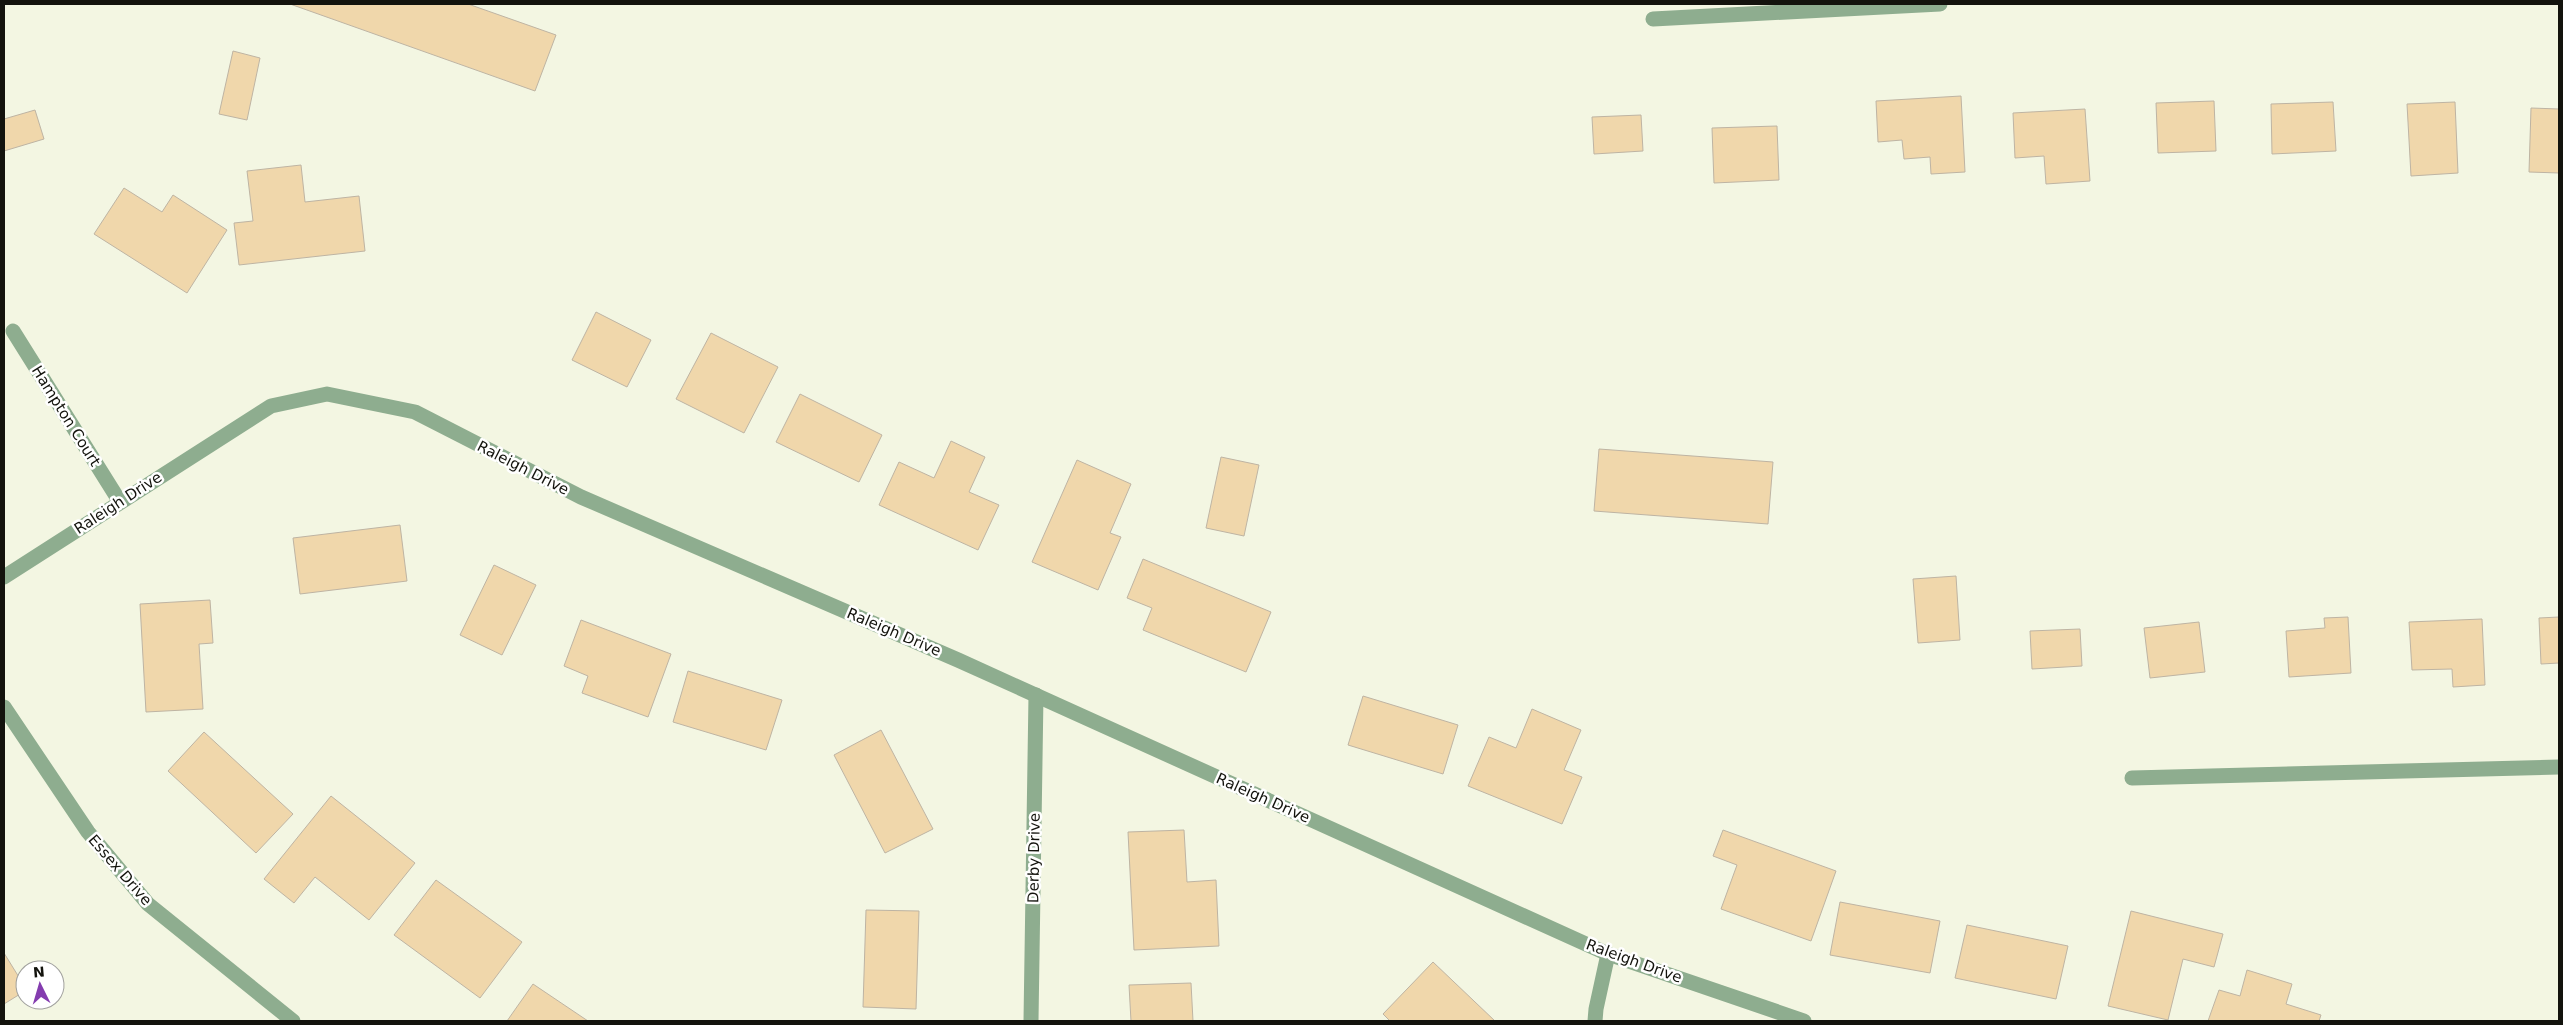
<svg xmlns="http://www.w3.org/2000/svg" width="2563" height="1025" viewBox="0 0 2563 1025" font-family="'DejaVu Sans',sans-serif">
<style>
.building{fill:#f0d7ab;stroke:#beb4a3}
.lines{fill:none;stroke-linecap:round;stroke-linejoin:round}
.street{stroke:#8ead8f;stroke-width:15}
.labels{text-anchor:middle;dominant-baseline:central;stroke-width:5;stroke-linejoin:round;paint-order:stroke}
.street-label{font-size:15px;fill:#13130d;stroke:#fff}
</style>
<rect width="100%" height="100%" fill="#f3f6e2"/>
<g class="building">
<path d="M290,4H468L556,35L535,91Z"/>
<path d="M233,51L260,58L247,120L219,114Z"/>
<path d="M1961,96L1965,172L1931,174L1930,157L1904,159L1902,140L1878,142L1876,101Z"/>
<path d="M2214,101L2216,151L2158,153L2156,103Z"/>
<path d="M2333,102L2336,151L2272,154L2271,104Z"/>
<path d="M2455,102L2458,173L2411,176L2407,104Z"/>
<path d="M2531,108L2559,109V173L2529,172Z"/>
<path d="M2085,109L2090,181L2046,184L2044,156L2015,158L2013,113Z"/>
<path d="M35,110L44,139L4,151V119Z"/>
<path d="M1641,115L1643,151L1594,154L1592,117Z"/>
<path d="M1777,126L1779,180L1714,183L1712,128Z"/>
<path d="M301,165L305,202L359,196L365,251L239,265L234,223L253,221L247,171Z"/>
<path d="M124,188L162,212L173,195L227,230L187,293L94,234Z"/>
<path d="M596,312L651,340L627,387L572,360Z"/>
<path d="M711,333L778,367L744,433L676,399Z"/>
<path d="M800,394L882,435L859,482L776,442Z"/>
<path d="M951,441L985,457L969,492L999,505L978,550L879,505L899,462L934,478Z"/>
<path d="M1599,449L1773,462L1768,524L1594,511Z"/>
<path d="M1221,457L1259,465L1244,536L1206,528Z"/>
<path d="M1077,460L1131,484L1110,533L1121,537L1098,590L1032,562Z"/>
<path d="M400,525L407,581L300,594L293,538Z"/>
<path d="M1143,559L1271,612L1246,672L1143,630L1152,608L1127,598Z"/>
<path d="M494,565L536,585L502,655L460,635Z"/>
<path d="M1956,576L1960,640L1918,643L1913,579Z"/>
<path d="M210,600L213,643L199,644L203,709L146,712L140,604Z"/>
<path d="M2348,617L2351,673L2289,677L2286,631L2325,628L2324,618Z"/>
<path d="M2559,617V663L2541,664L2539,618Z"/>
<path d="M2482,619L2485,685L2453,687L2452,669L2412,670L2409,622Z"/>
<path d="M581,620L671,654L648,717L582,693L588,676L564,666Z"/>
<path d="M2199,622L2205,672L2150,678L2144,628Z"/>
<path d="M2080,629L2082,666L2032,669L2030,631Z"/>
<path d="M688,671L782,700L766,750L673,722Z"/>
<path d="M1363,696L1458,725L1443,774L1348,745Z"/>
<path d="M1532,709L1581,730L1564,770L1582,777L1562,824L1468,786L1489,737L1516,748Z"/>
<path d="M881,730L933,829L885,853L834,755Z"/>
<path d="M204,732L293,814L256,853L168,771Z"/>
<path d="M331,796L415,863L369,920L315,877L294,903L264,879Z"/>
<path d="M1184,830L1187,882L1216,880L1219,946L1134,950L1128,832Z"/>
<path d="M1723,830L1836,871L1811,941L1721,909L1737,865L1713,856Z"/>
<path d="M436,880L522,942L480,998L394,935Z"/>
<path d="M1840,902L1940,921L1930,973L1830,955Z"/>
<path d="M866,910L919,911L916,1009L863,1007Z"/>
<path d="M2131,911L2223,934L2214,967L2183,959L2168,1020L2108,1006Z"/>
<path d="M1967,925L2068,946L2056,999L1955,978Z"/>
<path d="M4,953L25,987V991L4,1004Z"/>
<path d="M1433,962L1495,1021H1390L1383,1014Z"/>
<path d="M2247,970L2292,984L2286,1004L2321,1015L2319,1021H2208L2219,990L2240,996Z"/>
<path d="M1191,983L1193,1021H1131L1129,985Z"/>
<path d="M533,984L588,1021H507Z"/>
</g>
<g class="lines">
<g class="street">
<path d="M1653,19L1940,4"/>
<path d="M13,331L120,502"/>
<path d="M4,577L271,406L327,394L415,412L581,497L958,660L1608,954L1804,1021"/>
<path d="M4,707L88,832L148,904L293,1021"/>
<path d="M2132,778L2559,767"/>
<path d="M1031,1021L1036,695"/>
<path d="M1595,1021L1596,1009L1608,954"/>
</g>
</g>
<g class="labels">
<g class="street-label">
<text transform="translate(66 416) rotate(58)">Hampton Court</text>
<text transform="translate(523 468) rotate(27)">Raleigh Drive</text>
<text transform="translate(118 503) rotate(-33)">Raleigh Drive</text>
<text transform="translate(894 632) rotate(23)">Raleigh Drive</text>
<text transform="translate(1263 798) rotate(24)">Raleigh Drive</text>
<text transform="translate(1034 858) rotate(-89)">Derby Drive</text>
<text transform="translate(120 870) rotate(49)">Essex Drive</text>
<text transform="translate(1634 961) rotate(20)">Raleigh Drive</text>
</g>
</g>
<rect width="2563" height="1025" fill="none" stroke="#13130d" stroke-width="10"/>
<g transform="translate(40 985) rotate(355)"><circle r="24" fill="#ffffff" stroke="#a1a19e"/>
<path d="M0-4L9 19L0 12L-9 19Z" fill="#843caf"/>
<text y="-8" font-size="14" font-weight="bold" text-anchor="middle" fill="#13130d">N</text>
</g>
</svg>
